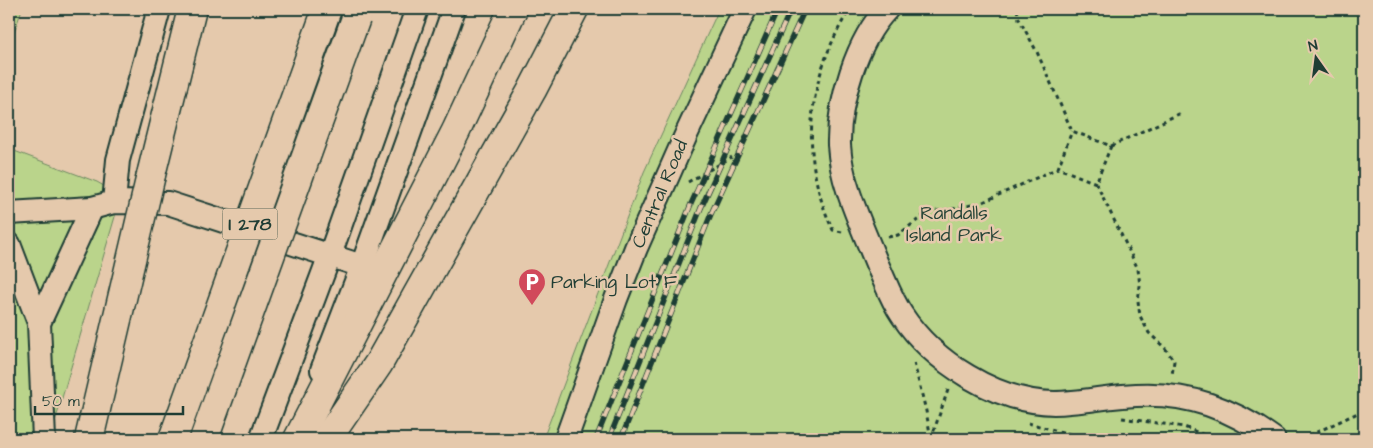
<svg xmlns="http://www.w3.org/2000/svg" width="1373" height="448" viewBox="0 0 1373 448" font-family="'Architects Daughter',sans-serif">
<style>
.green{fill:#bad48b;stroke:#6c8860}
.lines{fill:none;stroke-linecap:round;stroke-linejoin:round}
.minor-casing{stroke:#1f3d34;stroke-width:26}
.highway-casing{stroke:#1f3d34;stroke-width:31}
.path{stroke:#1f3d34;stroke-width:3;stroke-dasharray:4 4;stroke-linecap:butt}
.minor{stroke:#e5c9ac;stroke-width:22}
.highway{stroke:#e5c9ac;stroke-width:28}
.rail-casing{stroke:#1f3d34;stroke-width:5.5}
.rail{stroke:#e5c9ac;stroke-width:4;stroke-dasharray:11;stroke-linecap:butt}
.highway-bridge-casing{stroke:#1f3d34;stroke-width:31;stroke-linecap:butt}
.highway-bridge{stroke:#e5c9ac;stroke-width:28}
.labels{text-anchor:middle;dominant-baseline:central;stroke-width:5;stroke-linejoin:round;paint-order:stroke}
.shield{fill:#e5c9ac;stroke:#5a6758;stroke-width:1}
.shield-label{font-size:18px;font-weight:bold;fill:#1f3d34}
.street-label{font-size:19px;fill:#1f3d34;stroke:#e5c9ac}
.park-label{font-size:19px;fill:#274538;stroke:#e5c9ac}
.poi-label{font-size:19px;fill:#1f3d34;stroke:#e5c9ac;text-anchor:start}
</style>
<rect width="100%" height="100%" fill="#e5c9ac"/>
<filter id="ink" filterUnits="userSpaceOnUse"><feTurbulence type="fractalNoise" baseFrequency=".02" numOctaves="2"/><feDisplacementMap in="SourceGraphic" scale="10" xChannelSelector="R" yChannelSelector="G"/><feConvolveMatrix kernelMatrix="1 2 1 2 8 2 1 2 1" color-interpolation-filters="sRGB"/></filter>
<g filter="url(#ink)">
<g class="green">
<path d="M9,9H22L9,47Z"/>
<path d="M719,9H1364V439H543L644,172Z"/>
<path d="M9,149L97,182L121,196L50,439H9Z"/>
</g>
<g class="lines">
<g class="minor-casing">
<g id="minor">
<path d="M887,9C857,40 838,102 839,145C840,160 843,175 848,190C856,215 867,239 877,264C885,281 891,299 902,315C933,362 996,402 1054,403C1082,403 1108,396 1136,395C1188,392 1232,409 1274,439"/>
<path d="M114,202L118,160L159,9"/>
<path d="M9,213L92,208L114,202L168,203L362,266"/>
<path d="M9,244L39,323L44,439"/>
<path d="M39,323L92,208"/>
<path d="M322,370L362,266L454,9"/>
<path d="M261,439L330,255L417,9"/>
<path d="M566,439L616,299L636,248L686,135L745,9"/>
</g>
</g>
<g class="highway-casing">
<g id="highway">
<path d="M151,175L192,9"/>
<path d="M298,439L456,131L513,9"/>
<path d="M327,439L379,363L532,90L574,9"/>
</g>
</g>
<g class="path">
<path d="M1017,9L1019,19L1037,52L1072,131L1111,146L1096,183L1058,168L1072,131"/>
<path d="M1111,146L1183,112"/>
<path d="M688,182L732,157"/>
<path d="M1096,183L1138,269L1140,286L1138,301L1140,316L1149,333L1165,348L1174,361L1172,375"/>
<path d="M842,232L833,230C798,156 807,77 850,9"/>
<path d="M888,237L898,235L928,212L948,210L981,203L1058,168"/>
<path d="M914,363L926,411L931,439"/>
<path d="M1122,418L1184,427L1214,439"/>
<path d="M1028,423L1088,439"/>
<path d="M931,439L949,387"/>
<path d="M1302,439L1364,410"/>
</g>
<use href="#minor" class="minor"/>
<use href="#highway" class="highway"/>
<g class="rail-casing">
<g id="rail">
<path d="M596,439L691,204L778,9"/>
<path d="M609,439L701,208L791,9"/>
<path d="M621,439L711,214L805,9"/>
</g>
</g>
<use href="#rail" class="rail"/>
<g class="highway-bridge-casing">
<g id="highway-bridge">
<path d="M89,439L151,175"/>
<path d="M173,439L327,9"/>
<path d="M204,439L356,18"/>
</g>
</g>
<use href="#highway-bridge" class="highway-bridge"/>
</g>
</g>
<defs>
<g id="parking-pin" transform="scale(1.4375)"><path d="M0 17L-7.5 6A9.5 9.5 0 1 1 7.5 6Z" fill="#d1495b" stroke="#e5c9ac"/><path d="M-3.5-5.5H1a3.5 3.5 0 0 1 0 7H-1V5.5H-3.5ZM-1-3.4V-.6H.8a1.4 1.4 0 0 0 0-2.8Z" fill="#fff"/></g>
</defs>
<g fill-rule="evenodd">
<use href="#parking-pin" x="532" y="282"/>
</g>
<g class="labels">
<rect class="shield" x="222.5" y="208.5" width="55" height="31" rx="4"/>
<g class="shield-label">
<text x="250" y="224">I 278</text>
</g>
<g class="street-label">
<text transform="translate(660 194) rotate(-67)">Central Road</text>
</g>
<g class="park-label">
<text x="954" y="213">Randalls<tspan x="954" dy="22">Island Park</tspan></text>
</g>
<g class="poi-label">
<text x="551" y="282">Parking Lot F</text>
</g>
</g>
<rect width="1373" height="448" fill="none" stroke="#e5c9ac" stroke-width="30"/>
<rect x="15" y="15" width="1343" height="418" fill="none" stroke="#1f3d34" stroke-width="2" filter="url(#ink)"/>
<g transform="translate(1316 58) rotate(346)" stroke="#e5c9ac" stroke-width="4" paint-order="stroke">
<path d="M0-4L9 19L0 12L-9 19Z" fill="#1f3d34"/>
<text y="-8" font-size="14" font-weight="bold" text-anchor="middle" fill="#1f3d34">N</text>
</g>
<path d="M35 406v8h148v-8" fill="none" stroke="#1f3d34" stroke-width="2.5"/>
<text x="42" y="406" font-size="15" fill="#1f3d34" stroke="#e5c9ac" stroke-width="4" paint-order="stroke">50 m</text>
</svg>
